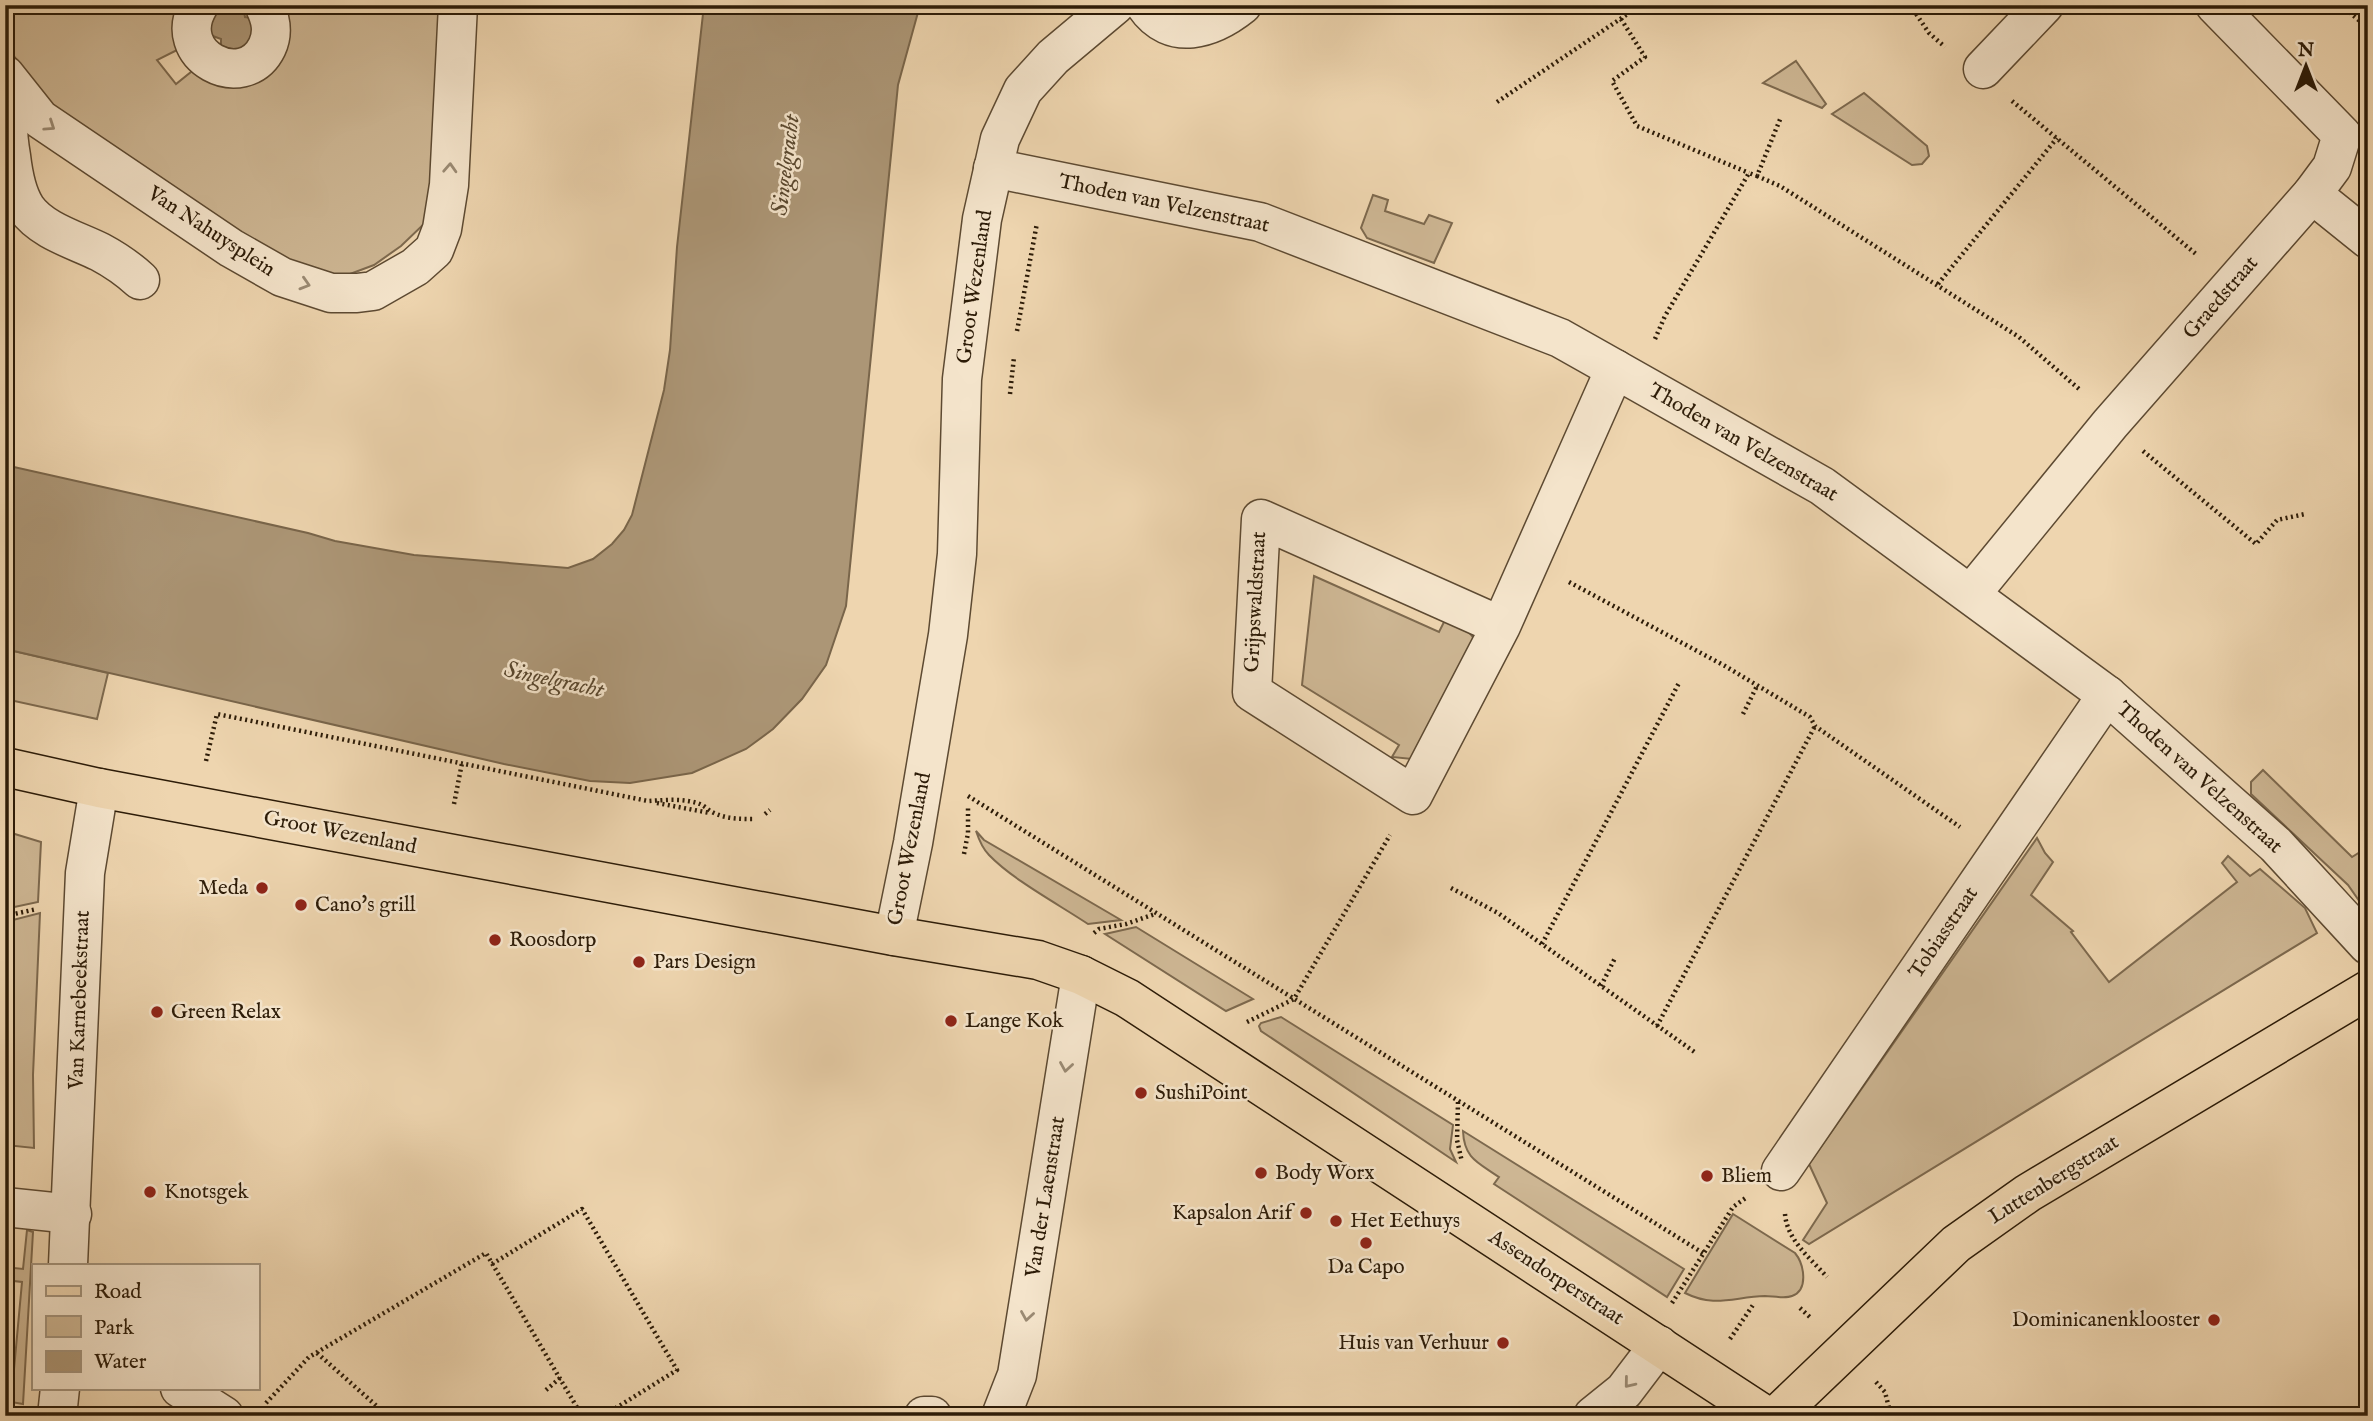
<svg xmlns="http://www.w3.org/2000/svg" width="2373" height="1421" viewBox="0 0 2373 1421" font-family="'IM FELL English',serif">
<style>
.green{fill:#cdb693;stroke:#7d694e;stroke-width:2}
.water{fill:#ac9676;stroke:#79654a;stroke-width:2}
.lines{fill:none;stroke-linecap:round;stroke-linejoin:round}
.minor-casing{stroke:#5d4a32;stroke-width:41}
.major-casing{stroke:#2d1c08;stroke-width:41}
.path{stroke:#2d1c08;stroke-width:4.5;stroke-dasharray:2 3.5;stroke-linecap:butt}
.minor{stroke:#f4e4cb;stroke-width:38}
.major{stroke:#eed5af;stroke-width:38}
.oneway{stroke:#9a8a73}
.poi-dot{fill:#8f2418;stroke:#f4e4cb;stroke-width:2.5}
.labels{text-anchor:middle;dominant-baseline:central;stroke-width:5;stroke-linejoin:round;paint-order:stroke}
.street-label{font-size:21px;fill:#2d1c08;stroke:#f4e4cb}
.poi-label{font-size:21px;fill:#2d1c08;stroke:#f4e4cb;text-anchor:start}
.water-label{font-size:23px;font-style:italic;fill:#59472e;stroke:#f4e4cb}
</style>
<rect width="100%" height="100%" fill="#eed5af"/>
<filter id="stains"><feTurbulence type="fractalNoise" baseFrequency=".00286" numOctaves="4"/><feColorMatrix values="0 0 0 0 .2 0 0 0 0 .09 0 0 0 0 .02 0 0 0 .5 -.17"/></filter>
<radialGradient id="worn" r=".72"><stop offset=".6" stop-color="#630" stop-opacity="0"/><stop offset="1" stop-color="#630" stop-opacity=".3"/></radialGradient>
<g class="green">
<path d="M5,5H187L185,46L157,60L176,84L274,5H446V25L426,222L401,246L374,265L350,274L330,275L274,255L51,106L5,44Z"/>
<path d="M1796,61L1826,104L1822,108L1763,83Z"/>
<path d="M1864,93L1927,146L1929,156L1922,164L1912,165L1832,114Z"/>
<path d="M1373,195L1388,200L1385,211L1424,224L1429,215L1452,223L1434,263L1367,238L1361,228Z"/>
<path d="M1314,576L1439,632L1445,620C1456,625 1470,629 1475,641L1412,759L1392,757L1399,745L1302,685Z"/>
<path d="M5,649L108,673L97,719L5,699Z"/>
<path d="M2263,770L2352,857L2368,847V901L2362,905L2348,885L2251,794V782Z"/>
<path d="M5,831L41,842L38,902L5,909Z"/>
<path d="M976,831L984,840L1121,920L1088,924C1058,904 1013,880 989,855C982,848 979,840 976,831Z"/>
<path d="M2037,838L2045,853L2053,862L2031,895L2073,931L2071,932L2109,982L2237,882L2222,863L2228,856L2250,876L2260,869L2305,908L2317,933L1809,1244L1803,1240L1827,1203L1809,1164Z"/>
<path d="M40,913L33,1075L34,1148L6,1145L5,1147V922Z"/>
<path d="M1136,927L1253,999L1226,1011L1105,934Z"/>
<path d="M1281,1017L1453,1125L1450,1149L1456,1162L1261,1031L1259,1026L1261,1023Z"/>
<path d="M1463,1131L1684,1269L1667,1297L1494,1184L1499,1177C1479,1163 1464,1159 1463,1131Z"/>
<path d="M1733,1214L1795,1253C1804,1264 1809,1290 1792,1296C1785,1299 1772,1296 1765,1296C1733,1297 1715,1308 1685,1293Z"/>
<path d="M27,1230L33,1232L23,1404L11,1402L22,1282L5,1280V1267L23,1269Z"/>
</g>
<g class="water">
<path d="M222,5H243L245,17L252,18L259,27L241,52L221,46V39L210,35L206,24L215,13H219Z"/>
<path d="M704,5H920L898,85L846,606L826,665L802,699L773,729L746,749L692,773L630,783L590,781L504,764L5,649V465L308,533L335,541L414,555L568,568L593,559L612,544L624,530L632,515L664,390L670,350L677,247Z"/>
</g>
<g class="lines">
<g class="minor-casing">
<g id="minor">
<path d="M199,5C168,56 244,94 267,47C274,32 271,19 264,5"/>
<path d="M1145,5C1171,43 1212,29 1242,5"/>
<path d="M1983,69L2044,5"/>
<path d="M5,75L40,119L231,248L282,277L331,293H357L373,291L415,267L434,250L442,229L449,185L458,5"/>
<path d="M13,86C6,108 7,133 11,156C13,173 16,193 26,208C42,231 76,240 100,252C115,260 128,269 140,280"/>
<path d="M993,168L1260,222L1560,338L1615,369L1822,486L2107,695L2276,845L2368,945"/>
<path d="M2312,194L2368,239"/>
<path d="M1971,594L2110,424L2312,194L2332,167L2342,135L2215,5"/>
<path d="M1501,626L1261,519L1252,692L1413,795L1501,626L1615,369"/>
<path d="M894,936L913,843L948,635L957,554L962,379L982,219L1000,139L1023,90L1053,57L1115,5"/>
<path d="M1781,1171L2107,695"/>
<path d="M5,1207L72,1214"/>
<path d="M68,1265L85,873L99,788"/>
<path d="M180,1388L224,1416"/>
<path d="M57,1416L60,1388"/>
<path d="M924,1416H932"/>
<path d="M1001,1416L1017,1375L1081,975"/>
<path d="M1593,1416L1624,1391L1659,1345"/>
</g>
</g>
<g class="major-casing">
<g id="major">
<path d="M5,767L99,788L894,936L1038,960L1081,975L1127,998L1766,1416"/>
<path d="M1776,1416L1956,1244L2028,1193L2368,990"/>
</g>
</g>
<g class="path">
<path d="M1910,5L1929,33L1945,47"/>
<path d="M2341,5L2368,28"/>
<path d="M1621,19L1645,57L1612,81L1637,126L1749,173"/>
<path d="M2012,101L2196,254"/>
<path d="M1497,102L1641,5"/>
<path d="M1757,176L1780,186L2019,337L2079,389"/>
<path d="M1938,284L2057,138"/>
<path d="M1017,331L1037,223"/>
<path d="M1655,339L1665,316L1749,173L1757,176L1781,117"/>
<path d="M1010,394L1014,357"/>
<path d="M2143,451L2256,544L2277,520L2305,514"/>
<path d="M1569,582L1725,666L1810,717L1815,726L1960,827"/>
<path d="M1743,714L1757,686"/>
<path d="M206,761L217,714L648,801C665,800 684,798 700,804C705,806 709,811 714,813C727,819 740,819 754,819"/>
<path d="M968,796L1703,1253"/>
<path d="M657,803L710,813"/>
<path d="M454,804L462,763"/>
<path d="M765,814L770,810"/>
<path d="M964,854L968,833V806"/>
<path d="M1451,888L1498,913L1696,1053"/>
<path d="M5,916L37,909"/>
<path d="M1094,933L1099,929L1126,924L1155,914"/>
<path d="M1542,944L1680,681"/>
<path d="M1601,986L1615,958"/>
<path d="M1247,1022L1294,999L1390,835"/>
<path d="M1657,1026L1815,726"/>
<path d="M1458,1102L1457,1140L1462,1162"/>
<path d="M1785,1214C1787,1240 1810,1258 1827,1277"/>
<path d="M492,1264L582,1209L677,1370L603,1416"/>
<path d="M1672,1303L1733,1207L1747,1197"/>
<path d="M1800,1308L1812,1319"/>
<path d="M1730,1339L1753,1305"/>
<path d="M317,1353L388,1416"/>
<path d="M1876,1382L1885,1392L1891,1416"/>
<path d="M546,1390L560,1378"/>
<path d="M266,1403L309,1357L486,1253L582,1416"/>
</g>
<use href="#minor" class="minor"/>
<use href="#major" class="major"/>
</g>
<defs><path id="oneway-chevron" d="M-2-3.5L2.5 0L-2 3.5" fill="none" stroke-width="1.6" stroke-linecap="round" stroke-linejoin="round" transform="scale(1.75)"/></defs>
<g class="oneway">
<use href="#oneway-chevron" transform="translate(50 126) rotate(34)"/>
<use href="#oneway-chevron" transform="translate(450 168) rotate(-87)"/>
<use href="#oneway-chevron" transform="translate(305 284) rotate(17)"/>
<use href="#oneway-chevron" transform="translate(1066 1067) rotate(99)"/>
<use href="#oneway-chevron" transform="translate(1027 1316) rotate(99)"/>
<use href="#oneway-chevron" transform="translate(1629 1383) rotate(129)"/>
</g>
<g class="poi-dot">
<circle cx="262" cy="888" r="7"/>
<circle cx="301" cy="905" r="7"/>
<circle cx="495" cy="940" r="7"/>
<circle cx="639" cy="962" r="7"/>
<circle cx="157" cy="1012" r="7"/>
<circle cx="951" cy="1021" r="7"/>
<circle cx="1141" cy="1093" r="7"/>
<circle cx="1261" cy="1173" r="7"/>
<circle cx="1707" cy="1176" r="7"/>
<circle cx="150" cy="1192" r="7"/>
<circle cx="1306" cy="1213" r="7"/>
<circle cx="1336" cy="1221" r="7"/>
<circle cx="1366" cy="1243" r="7"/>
<circle cx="2214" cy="1320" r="7"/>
<circle cx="1503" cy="1343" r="7"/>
</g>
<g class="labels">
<g class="street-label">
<text transform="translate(1164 204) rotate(12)">Thoden van Velzenstraat</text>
<text transform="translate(211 232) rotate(33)">Van Nahuysplein</text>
<text transform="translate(975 287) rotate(-82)">Groot Wezenland</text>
<text transform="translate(2221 298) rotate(-49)">Graedstraat</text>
<text transform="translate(1743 443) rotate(30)">Thoden van Velzenstraat</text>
<text transform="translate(1256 602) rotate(-87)">Grijpswaldstraat</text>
<text transform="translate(2199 778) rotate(42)">Thoden van Velzenstraat</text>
<text transform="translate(340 833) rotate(11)">Groot Wezenland</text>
<text transform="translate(910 849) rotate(-79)">Groot Wezenland</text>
<text transform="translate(1944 933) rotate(-56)">Tobiasstraat</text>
<text transform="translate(80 1000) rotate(-88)">Van Karnebeekstraat</text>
<text transform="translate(2054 1180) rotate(-32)">Luttenbergstraat</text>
<text transform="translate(1046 1197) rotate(-81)">Van der Laenstraat</text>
<text transform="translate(1556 1278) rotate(33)">Assendorperstraat</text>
</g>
<g class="poi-label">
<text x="248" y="888" text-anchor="end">Meda</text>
<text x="315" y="905">Cano's grill</text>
<text x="509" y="940">Roosdorp</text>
<text x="653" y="962">Pars Design</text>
<text x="171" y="1012">Green Relax</text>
<text x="965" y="1021">Lange Kok</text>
<text x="1155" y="1093">SushiPoint</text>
<text x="1275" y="1173">Body Worx</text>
<text x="1721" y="1176">Bliem</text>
<text x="164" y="1192">Knotsgek</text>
<text x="1292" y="1213" text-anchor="end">Kapsalon Arif</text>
<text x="1350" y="1221">Het Eethuys</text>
<text x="1366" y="1267" text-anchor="middle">Da Capo</text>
<text x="2200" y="1320" text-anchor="end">Dominicanenklooster</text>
<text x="1489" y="1343" text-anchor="end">Huis van Verhuur</text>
</g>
<g class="water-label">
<text transform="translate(786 165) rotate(-83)">Singelgracht</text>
<text transform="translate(554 680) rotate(12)">Singelgracht</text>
</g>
</g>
<rect width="2373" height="1421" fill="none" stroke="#eed5af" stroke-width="28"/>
<rect x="7" y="7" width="2359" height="1407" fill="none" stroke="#2d1c08" stroke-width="3.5"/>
<rect x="14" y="14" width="2345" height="1393" fill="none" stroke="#2d1c08" stroke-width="2"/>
<rect x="32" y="1264" width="228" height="126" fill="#f4e4cb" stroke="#a4947d" stroke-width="2"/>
<rect x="46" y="1286" width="35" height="10" fill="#eed5af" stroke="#a4947d" stroke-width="2"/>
<text x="94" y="1298" font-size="21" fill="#2d1c08">Road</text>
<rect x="46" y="1316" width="35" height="21" fill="#cdb693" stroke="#a4947d" stroke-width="2"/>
<text x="94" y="1334" font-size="21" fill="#2d1c08">Park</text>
<rect x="46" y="1351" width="35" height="21" fill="#ac9676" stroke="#a4947d" stroke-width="2"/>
<text x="94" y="1368" font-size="21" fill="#2d1c08">Water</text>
<g transform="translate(2306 66)" stroke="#f4e4cb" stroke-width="5" paint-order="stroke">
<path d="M0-5L12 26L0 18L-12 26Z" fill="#2d1c08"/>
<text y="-10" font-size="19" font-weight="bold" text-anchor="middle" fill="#2d1c08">N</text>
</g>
<rect width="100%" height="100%" filter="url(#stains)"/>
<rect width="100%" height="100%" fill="url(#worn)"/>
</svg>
